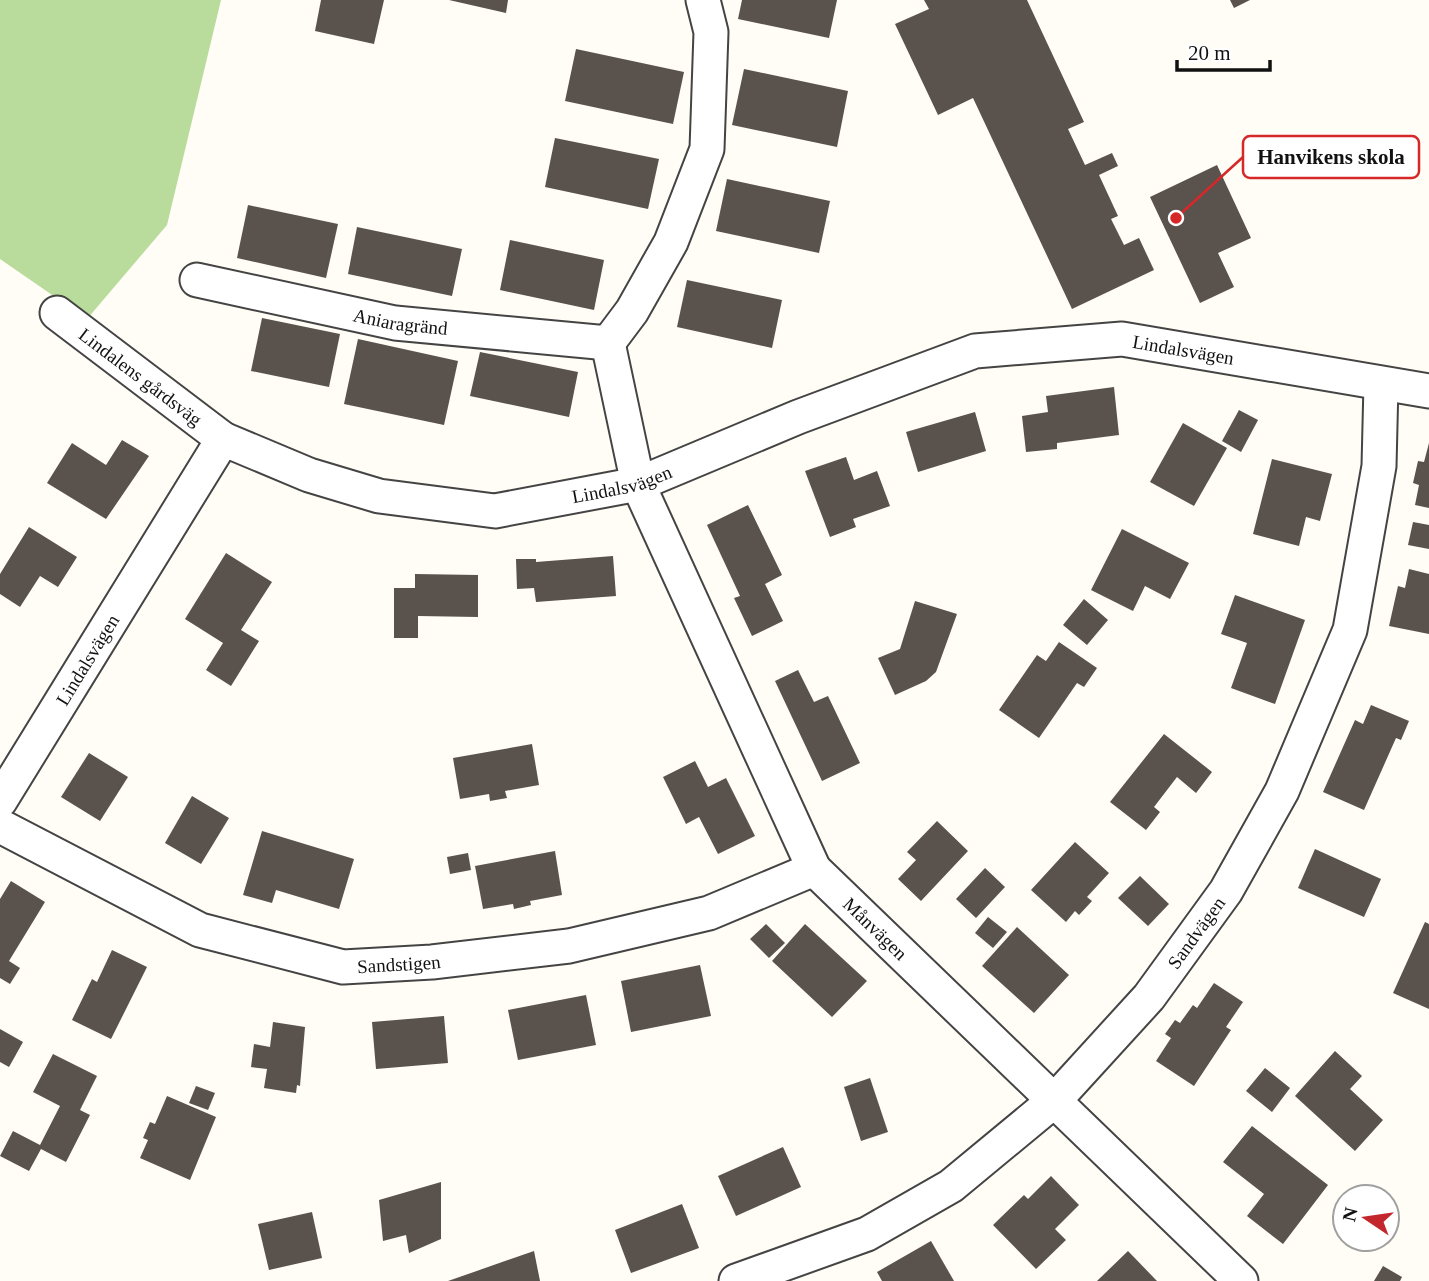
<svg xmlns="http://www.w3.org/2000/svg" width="1429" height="1281" viewBox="0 0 1429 1281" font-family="'Times New Roman',serif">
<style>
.forest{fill:#b9dc9c}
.building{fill:#5a524d}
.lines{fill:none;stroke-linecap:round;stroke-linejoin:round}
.minor-casing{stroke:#444;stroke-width:37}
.minor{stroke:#fff;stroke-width:33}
.labels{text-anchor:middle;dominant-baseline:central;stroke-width:7;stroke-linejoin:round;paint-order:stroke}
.street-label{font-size:19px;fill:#111;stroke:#fff}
.leader{fill:none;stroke:#d62828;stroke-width:2.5}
.callout-dot{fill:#d62828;stroke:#fff;stroke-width:2.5}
.callout{fill:#fff;stroke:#d62828;stroke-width:2.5}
.callout-label{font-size:21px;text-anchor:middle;font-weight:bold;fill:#111}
</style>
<rect width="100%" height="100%" fill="#fffdf5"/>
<path class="forest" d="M0,0H221L167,225L87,319L0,259Z"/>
<g class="building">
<path d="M321,0H384L374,44L315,31Z"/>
<path d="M449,0H508L506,13Z"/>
<path d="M742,0H837L829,38L738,19Z"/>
<path d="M924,0H1027L1084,122L1068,129L1085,165L1112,153L1118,166L1099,175L1118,216L1111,219L1124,245L1139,238L1154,270L1072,309L973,98L938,115L895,24L929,9Z"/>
<path d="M1230,0H1250L1234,8Z"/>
<path d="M576,49L684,72L673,124L565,101Z"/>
<path d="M744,69L848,91L837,147L732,125Z"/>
<path d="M555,138L659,159L648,209L545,187Z"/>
<path d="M1217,165L1251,238L1218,253L1234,287L1200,303L1150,197Z"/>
<path d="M727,179L830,201L819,253L716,231Z"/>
<path d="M248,205L338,224L326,278L237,258Z"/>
<path d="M357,227L462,249L452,296L348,274Z"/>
<path d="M510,240L604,260L594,310L500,290Z"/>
<path d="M687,280L782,300L772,348L677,327Z"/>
<path d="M262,318L340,334L329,387L251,371Z"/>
<path d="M358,339L458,361L444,425L344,404Z"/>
<path d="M480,352L578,372L569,417L470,396Z"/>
<path d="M1114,387L1119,435L1057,443V449L1026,452L1022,416L1048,412L1046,396Z"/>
<path d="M1239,410L1258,420L1241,452L1222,441Z"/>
<path d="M975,412L986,451L918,472L906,432Z"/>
<path d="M1183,423L1227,448L1194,506L1150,482Z"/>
<path d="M122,440L149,456L106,519L47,483L72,443L106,465Z"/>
<path d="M1429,443V508L1415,505L1419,485L1413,483L1418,461L1424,462Z"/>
<path d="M846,457L854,480L877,471L890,506L853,519L856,527L830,537L805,471Z"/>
<path d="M1272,459L1332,474L1320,521L1306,517L1299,546L1253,534Z"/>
<path d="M748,505L782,575L765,584L783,621L752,636L734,598L740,596L707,525Z"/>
<path d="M1413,522L1429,525V549L1408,545Z"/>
<path d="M29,527L77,557L58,587L40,576L20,607L0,594V574Z"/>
<path d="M1122,529L1189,563L1170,599L1145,586L1133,611L1091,590Z"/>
<path d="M226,553L272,582L241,630L259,641L231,686L206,670L223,643L185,619Z"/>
<path d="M613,556L616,596L536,602L534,588L517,589L516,559H536V562Z"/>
<path d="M1409,569L1429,574V634L1389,626L1398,586L1405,588Z"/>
<path d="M415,574L478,575V617L418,616V638H394V588H415Z"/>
<path d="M1235,595L1305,620L1275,704L1231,688L1247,643L1221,634Z"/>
<path d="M1084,599L1108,620L1087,645L1063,625Z"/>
<path d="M915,601L957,614L936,672L926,681L895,695L878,658L900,649Z"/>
<path d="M1059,642L1097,668L1084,687L1077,683L1039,738L999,710L1037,655L1046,661Z"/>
<path d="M798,670L814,702L828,696L860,763L822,781L775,681Z"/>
<path d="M1371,705L1409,721L1401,740L1396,738L1364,810L1323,792L1355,720L1363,724Z"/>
<path d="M1164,734L1212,772L1196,793L1177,777L1154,807L1160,812L1146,830L1110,802Z"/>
<path d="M532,744L539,785L505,791L507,798L490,801L489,794L460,799L453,758Z"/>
<path d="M89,753L128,777L100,821L61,797Z"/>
<path d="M695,761L708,787L726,778L755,836L718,854L699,817L686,824L663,777Z"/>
<path d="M192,796L229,818L201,864L165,843Z"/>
<path d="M937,821L968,851L921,901L898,879L916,860L907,852Z"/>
<path d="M262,831L354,859L339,909L276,890L272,903L243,895Z"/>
<path d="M1075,842L1109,873L1087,897L1092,901L1079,915L1075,911L1066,922L1031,890Z"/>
<path d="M1315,849L1381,879L1364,917L1298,888Z"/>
<path d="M555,851L562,895L530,901L531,905L514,909L513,904L483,909L475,866Z"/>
<path d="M468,853L471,870L450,874L447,857Z"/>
<path d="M985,868L1005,887L976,918L956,899Z"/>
<path d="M1140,876L1169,904L1148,926L1118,898Z"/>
<path d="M11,881L45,902L9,961L20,968L10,984L0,978V899Z"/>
<path d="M988,917L1007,932L993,948L975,933Z"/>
<path d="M1425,922L1429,924V1009L1393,993Z"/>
<path d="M766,924L785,943L769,958L750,939Z"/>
<path d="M805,924L867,981L832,1017L772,961Z"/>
<path d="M1017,927L1069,975L1034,1013L982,966Z"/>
<path d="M112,950L147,967L111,1039L72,1020L92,979L97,982Z"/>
<path d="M700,965L711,1016L631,1032L621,981Z"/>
<path d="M1214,983L1243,1002L1226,1027L1231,1030L1194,1086L1156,1061L1171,1038L1165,1034L1175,1020L1180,1023L1193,1005L1197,1008Z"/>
<path d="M586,995L596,1045L518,1060L508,1010Z"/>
<path d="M444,1016L448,1063L376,1069L372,1022Z"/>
<path d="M273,1022L305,1027L300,1086L297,1085L296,1093L264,1088L267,1069L251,1067L254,1044L270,1047Z"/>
<path d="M0,1029L23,1042L9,1067L0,1062Z"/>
<path d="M1335,1051L1362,1076L1350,1089L1383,1120L1355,1151L1295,1096Z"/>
<path d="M53,1054L97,1076L80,1110L90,1115L66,1162L41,1149L29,1171L0,1156L13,1131L40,1145L60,1106L33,1092Z"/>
<path d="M1265,1068L1290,1088L1272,1112L1246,1091Z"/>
<path d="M870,1078L888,1132L861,1141L844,1087Z"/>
<path d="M196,1086L215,1093L208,1110L189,1103Z"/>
<path d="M167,1096L216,1117L190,1180L140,1158L148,1140L143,1138L150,1122L155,1124Z"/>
<path d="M1252,1126L1328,1185L1283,1244L1247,1216L1264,1194L1223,1162Z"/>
<path d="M783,1147L801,1187L736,1216L718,1176Z"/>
<path d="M1051,1176L1079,1205L1055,1229L1066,1240L1036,1269L993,1225L1024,1195L1028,1199Z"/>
<path d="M441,1182V1239L409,1253L406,1235L383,1241L379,1200Z"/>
<path d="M682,1204L699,1248L631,1273L615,1230Z"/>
<path d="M312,1212L322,1258L269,1270L258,1224Z"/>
<path d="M931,1241L954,1281H882L877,1272Z"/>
<path d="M534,1251L540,1281H448Z"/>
<path d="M1128,1251L1157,1281H1097Z"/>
<path d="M1383,1266L1402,1277L1400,1281H1374Z"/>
</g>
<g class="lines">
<g class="minor-casing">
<g id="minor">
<path id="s1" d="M197,280L395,323L608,343L632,311L671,242L707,149L711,32L703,0"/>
<path id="s2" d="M57,313L223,439"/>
<path id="s3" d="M608,343L638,484L814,869L1241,1281"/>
<path id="s4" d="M0,801L223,439L309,475L379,496L495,511L638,484L798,417L975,351L1122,339L1429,391"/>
<path id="s5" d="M0,826L200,930L343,967L432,962L569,946L709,913L814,869"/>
<path id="s6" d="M736,1281L867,1234L951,1186L1055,1100L1149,997L1226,891L1282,791L1350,630L1379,466L1381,384"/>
</g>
</g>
<use href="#minor" class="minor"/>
</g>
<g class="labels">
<g class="street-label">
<text stroke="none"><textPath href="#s1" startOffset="208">Aniaragränd</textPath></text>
<text stroke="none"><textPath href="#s4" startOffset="1426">Lindalsvägen</textPath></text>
<text stroke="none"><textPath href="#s2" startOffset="105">Lindalens gårdsväg</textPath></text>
<text stroke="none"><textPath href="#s4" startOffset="838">Lindalsvägen</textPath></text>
<text stroke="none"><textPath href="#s4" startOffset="166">Lindalsvägen</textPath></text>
<text stroke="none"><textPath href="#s3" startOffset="653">Månvägen</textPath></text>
<text stroke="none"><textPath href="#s6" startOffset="590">Sandvägen</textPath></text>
<text stroke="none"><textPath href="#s5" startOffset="429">Sandstigen</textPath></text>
</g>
</g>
<path class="leader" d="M1176 218L1243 157"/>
<circle class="callout-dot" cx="1176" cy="218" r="7"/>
<rect class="callout" x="1243" y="136" width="176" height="42" rx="7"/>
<g class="callout-label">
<text x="1331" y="164">Hanvikens skola</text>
</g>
<g transform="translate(1366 1218) rotate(283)"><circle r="33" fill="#ffffff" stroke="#a0a0a0" stroke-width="2"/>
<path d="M0-5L12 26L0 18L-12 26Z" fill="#c4262e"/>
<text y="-10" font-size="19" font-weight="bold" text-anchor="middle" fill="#111111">N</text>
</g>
<path d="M1177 60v10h93v-10" fill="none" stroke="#111111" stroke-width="3.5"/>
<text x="1188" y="60" font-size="21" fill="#111111" stroke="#ffffff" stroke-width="5" paint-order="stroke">20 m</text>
</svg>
